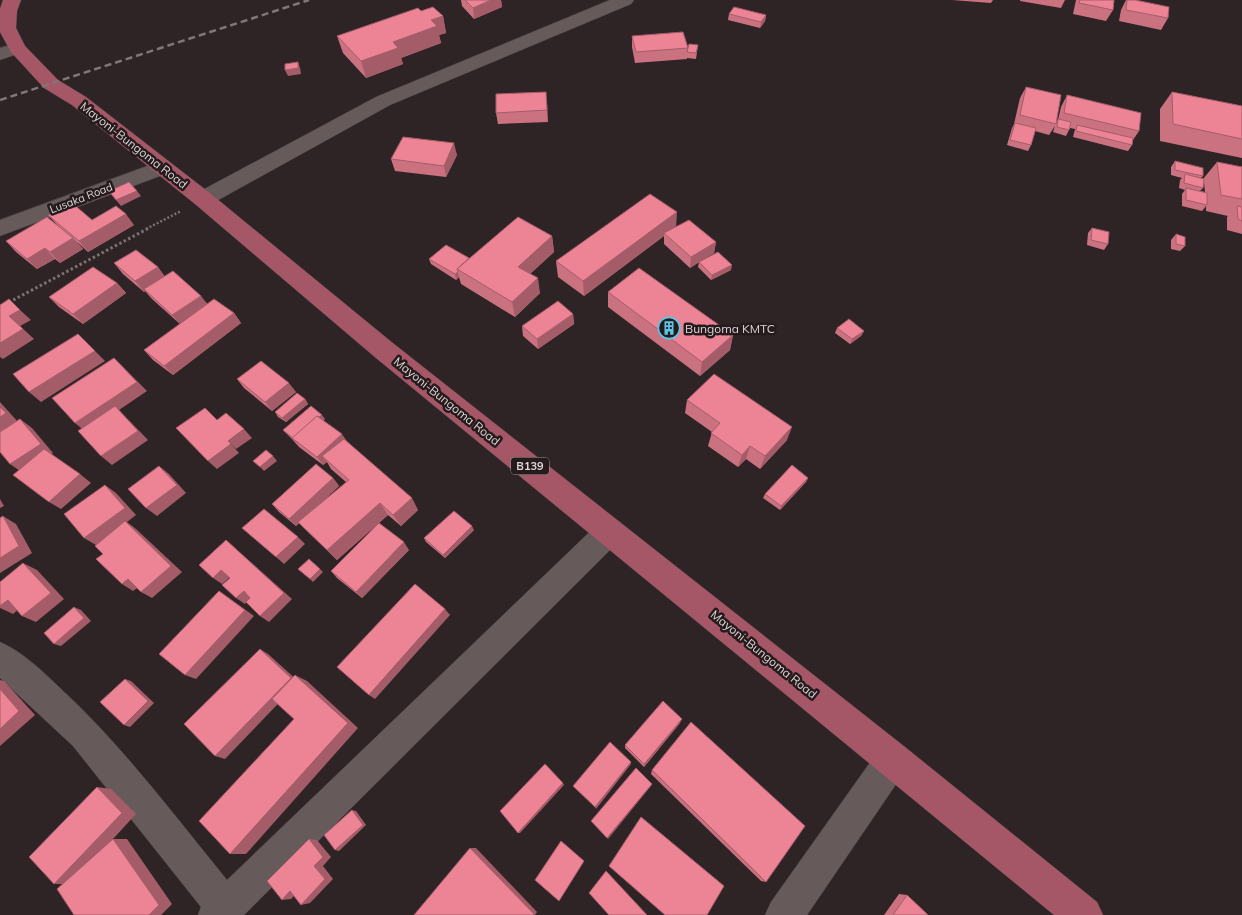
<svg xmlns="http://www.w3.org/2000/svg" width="1242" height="915" viewBox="0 0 1242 915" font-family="Mulish,sans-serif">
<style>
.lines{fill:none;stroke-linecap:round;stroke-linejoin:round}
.minor-casing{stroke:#4b4142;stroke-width:1}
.major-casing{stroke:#4b4142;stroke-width:1}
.path-far1{stroke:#7a7172;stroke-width:2.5;stroke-dasharray:2 2;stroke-linecap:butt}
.path{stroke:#7a7172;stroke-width:3;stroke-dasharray:2.5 2.5;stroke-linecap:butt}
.minor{fill:#665a5b;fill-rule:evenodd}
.major{fill:#a65767;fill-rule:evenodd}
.rail{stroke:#817778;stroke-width:2.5;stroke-dasharray:7 4;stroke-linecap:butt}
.wall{fill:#cb7281;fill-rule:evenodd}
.shaded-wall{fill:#a55c69}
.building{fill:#ec8496;stroke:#a55c69}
.labels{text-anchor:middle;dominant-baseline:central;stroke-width:5;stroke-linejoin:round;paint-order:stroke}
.far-street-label{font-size:11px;fill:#ded6d7;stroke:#251a1c}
.shield{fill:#251a1c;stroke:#a69e9f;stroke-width:1}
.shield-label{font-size:11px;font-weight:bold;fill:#ded6d7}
.street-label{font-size:12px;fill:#ded6d7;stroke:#251a1c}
.poi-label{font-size:12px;fill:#ded6d7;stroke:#251a1c;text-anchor:start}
</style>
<rect width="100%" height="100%" fill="#2f2425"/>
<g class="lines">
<g class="minor-casing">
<g id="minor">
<path d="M610,0H634L631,4L390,105L211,204L203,206L195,204L192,199L195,194L376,97Z"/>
<path d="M17,43L23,44L26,48L23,52L0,60V48Z"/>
<path d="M161,161L168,163L171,168L168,173L0,236V220Z"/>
<path d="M610,518L620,522L625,531L620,540L244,915H198L201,907L73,746L0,678V642C23,652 42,671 60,688C122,745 173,814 227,880L600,522Z"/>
<path d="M893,742L905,747L910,759L905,771L807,915H765L771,902L881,747Z"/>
</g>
</g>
<g class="major-casing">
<path id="major" d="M3,0H21L17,11L16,28L25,46L58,80L86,97L211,194L394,344L905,747L1097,902L1103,915H1054L376,358L195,204L72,105L44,88L11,52L0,32V9Z"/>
</g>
<path class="path-far1" d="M146,229L181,211"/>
<path class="path" d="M0,307L149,228"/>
<use href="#minor" class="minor"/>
<use href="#major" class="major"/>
<path class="rail" d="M0,100L309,0"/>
</g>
<g class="wall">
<path d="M461,0H501L502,7L474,19L462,6Z"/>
<path d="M952,0H993L991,3Z"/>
<path d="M1020,0H1065L1061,8L1020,1Z"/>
<path d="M1076,0H1114L1113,10L1106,21L1073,14Z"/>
<path d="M1126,0H1135L1168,18L1161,30L1119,21L1121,10Z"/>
<path d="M421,11L443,16L446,33L439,35L441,43L401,58L403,64L366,78L343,53L337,36Z"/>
<path d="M729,14L766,15L765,21L760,28L728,20Z"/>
<path d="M632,36L688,48L687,51L698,45L696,59L687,58V59L635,63L632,47Z"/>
<path d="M1026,87L1056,123L1058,120L1061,107L1067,95L1139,131L1133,140L1132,145L1128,151L1073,137L1075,129L1070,128L1066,136L1053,132L1055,126L1049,135L1035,131L1031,145L1028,151L1007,145L1012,128L1014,124L1020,98Z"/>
<path d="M1172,92L1242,106V158L1160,141V109Z"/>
<path d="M547,103L548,122L498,124L496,113Z"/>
<path d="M457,155L446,177L395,171L391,159Z"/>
<path d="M1175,161L1203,176L1201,178L1203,179L1217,162L1242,167V234L1227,230V217L1228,216L1206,211V206L1202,211L1182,206V194L1185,190L1179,188L1180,180L1182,178L1171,175V167ZM1204,182L1205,192L1200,191L1203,188Z"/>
<path d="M48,215L92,220L134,225L88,252L76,241L83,249L60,263L55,259L37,269L16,252L6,241L58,226Z"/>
<path d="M676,227L716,242L714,253L706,258L731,270L711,280L698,267L699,262L690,268L664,244V236L584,296L558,277L556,261Z"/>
<path d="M1092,228L1108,244L1104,250L1087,245L1088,233Z"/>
<path d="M1176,234L1185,246L1180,251L1171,249V240Z"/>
<path d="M552,236L554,252L530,274L540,293L515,317L461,284L459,277L456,280L431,264L429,259L470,258Z"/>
<path d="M114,263L158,267L164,276L207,304L234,313L241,323L173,375L153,360L144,350L180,324L152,299L145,291L144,292L123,274Z"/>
<path d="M117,283L126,293L83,324L59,307L49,297Z"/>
<path d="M608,292L733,335L730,350L700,376L608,307Z"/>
<path d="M573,314L574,324L538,349L523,336L522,326Z"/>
<path d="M837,328L864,331L861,336L850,344L835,333Z"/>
<path d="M237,379L296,392L272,411L244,388Z"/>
<path d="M305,399L308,404L286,422L278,417L275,412Z"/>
<path d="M687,400L787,440L760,469L746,459L738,467L708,446L712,432L685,413Z"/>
<path d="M325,419L323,421L346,441L418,510L401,526L388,515L337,560L299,523L296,526L279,512L272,504L333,478L339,486L316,508L346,482L331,469L327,462L323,465L299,447L292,439L283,430Z"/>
<path d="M808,478L806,482L780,510L763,498L765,494Z"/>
<path d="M474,530L445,558L426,542L424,538Z"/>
<path d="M409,550L362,598L337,578L331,571Z"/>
<path d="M680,723L644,767L625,748V745Z"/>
<path d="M652,770L766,882L761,881L651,774Z"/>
<path d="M899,894L907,895L928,915H884Z"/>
</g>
<g class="shaded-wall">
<path d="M491,0H501L502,7L474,19L473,8Z"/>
<path d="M766,15L765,21L760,28L761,22Z"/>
<path d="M443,16L446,33L439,35L441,43L401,58L403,64L366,78L361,61L431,20Z"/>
<path d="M298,62L300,68L301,74L288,76L285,70Z"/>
<path d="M454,143L457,155L446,177L444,166Z"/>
<path d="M137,191L141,196L121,206L116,200Z"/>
<path d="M677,212L676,228L664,233V236L584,296L583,281Z"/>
<path d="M126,214L134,225L88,252L79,241Z"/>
<path d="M552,236L554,252L521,282L518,267Z"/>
<path d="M73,238L83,249L60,263L50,252Z"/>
<path d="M716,242L714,253L690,268L691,257Z"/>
<path d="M45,248L55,259L37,269L27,259Z"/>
<path d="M732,265L731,270L711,280L712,275Z"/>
<path d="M158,267L166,278L144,292L135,281Z"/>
<path d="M458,272L459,277L456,280L455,274Z"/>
<path d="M538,278L540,293L515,317L512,302Z"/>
<path d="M117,283L126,293L83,324L73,314Z"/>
<path d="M201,296L209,306L181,325L172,315Z"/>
<path d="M20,310L31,320L20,326L34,339L3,359L0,357V343L9,316Z"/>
<path d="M234,313L241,323L173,375L164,366Z"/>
<path d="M573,314L574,324L538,349L537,339Z"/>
<path d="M864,331L861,336L850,344L852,339Z"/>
<path d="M78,334L105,361L41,402L29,392Z"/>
<path d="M733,335L730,350L700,376L702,362Z"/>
<path d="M114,358L147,391L119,410L148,440L112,465L101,456L86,432L75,423Z"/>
<path d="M289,383L296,392L272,411L265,402Z"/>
<path d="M305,399L308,404L286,422L282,418Z"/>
<path d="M0,402L18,422L0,434Z"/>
<path d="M322,415L325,419L297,443L294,438Z"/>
<path d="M20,419L32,428L53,453L23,473L10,464Z"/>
<path d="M792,427L787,440L760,469L765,456Z"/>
<path d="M244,429L252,438L236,449L228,441Z"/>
<path d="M342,434L348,443L322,456L327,462L323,465L317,457Z"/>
<path d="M231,444L239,453L217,469L208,461Z"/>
<path d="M750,446L746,459L738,467L742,455Z"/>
<path d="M273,456L277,461L264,471L260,467Z"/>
<path d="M159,466L169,474L186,493L157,516L146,508Z"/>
<path d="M80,474L91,483L61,509L49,502Z"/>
<path d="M333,478L339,486L296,526L289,519Z"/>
<path d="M808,478L806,482L780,510L781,506Z"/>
<path d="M105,485L116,493L136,515L127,522L136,529L182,572L152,598L141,592L96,545L84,538Z"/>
<path d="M412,498L418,510L401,526L393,515Z"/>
<path d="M0,499L4,506L0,508Z"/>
<path d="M380,503L388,515L337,560L327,550Z"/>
<path d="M3,516L16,524L32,553L0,573V558Z"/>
<path d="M472,526L474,530L445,558L443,555Z"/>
<path d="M298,537L305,544L284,564L276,557Z"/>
<path d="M226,540L292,599L269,622L260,616Z"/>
<path d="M404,542L409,550L362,598L356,592Z"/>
<path d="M23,563L37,570L64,599L36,622L22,616Z"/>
<path d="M320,569L323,572L313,582L310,579Z"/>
<path d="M221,570L230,577L222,584L213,578Z"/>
<path d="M128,579L140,586L133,591L122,584Z"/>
<path d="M219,591L254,616L196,679L185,675Z"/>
<path d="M244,591L252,597L245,604L236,598Z"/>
<path d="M8,600L22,606L13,614L0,608V606Z"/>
<path d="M74,607L81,610L91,621L61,646L54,644Z"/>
<path d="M445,609L450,615L375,699L369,695Z"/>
<path d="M260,649L268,654L299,682L225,759L215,756Z"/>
<path d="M295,675L307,681L358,728L246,854H230L348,723Z"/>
<path d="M125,679L131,681L154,703L130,727L124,725Z"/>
<path d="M0,680L4,681L35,715L0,746Z"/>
<path d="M682,719L680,723L644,767V764Z"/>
<path d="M631,762V764L596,809L595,807Z"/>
<path d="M563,783L564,785L520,833H518Z"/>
<path d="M652,784L651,786L608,839L607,838Z"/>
<path d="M97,787L111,789L136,814L113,839H127L172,904L161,915H149L70,884H54Z"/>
<path d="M352,810L356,811L366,825L339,851L335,850Z"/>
<path d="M309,839L317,840L331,857L323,866L333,879L310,903L301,905L314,866Z"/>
<path d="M470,848H476L537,912L535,915H533Z"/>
<path d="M300,890L291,899L282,900L290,891Z"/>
</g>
<g class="building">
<path d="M465,0H491L473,8Z"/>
<path d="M1080,0H1114L1113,10L1079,3Z"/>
<path d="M1127,0H1135L1169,7L1168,18L1126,10Z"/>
<path d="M433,7L443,16L431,20L437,26L393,42L398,48L361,61L337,36L418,8L421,11Z"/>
<path d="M734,7L766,15L761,22L729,14Z"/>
<path d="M683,32L688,48L636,52L632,36Z"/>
<path d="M689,44L698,45L696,53L687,52Z"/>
<path d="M298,62V68L285,70V64Z"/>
<path d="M1026,87L1061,95L1056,124L1020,115Z"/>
<path d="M546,92L547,110L496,113V94Z"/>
<path d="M1172,92L1242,106V139L1173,124Z"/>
<path d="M1067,95L1141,113L1139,131L1064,113Z"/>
<path d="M1058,119L1071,122L1069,130L1057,127Z"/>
<path d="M1015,123L1036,128L1031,145L1010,140Z"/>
<path d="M1077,125L1133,138L1132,145L1076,131Z"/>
<path d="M403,137L454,143L444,166L391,159Z"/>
<path d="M1175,161L1203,168V176L1175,170Z"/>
<path d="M1217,162L1242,167V199L1221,195Z"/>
<path d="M1185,174L1204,179L1203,188L1184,183Z"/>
<path d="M129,182L137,191L116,200L109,191Z"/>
<path d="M1186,188L1207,193V205L1186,200Z"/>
<path d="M650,194L677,212L583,281L556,261Z"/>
<path d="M71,202L92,220L116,206L126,214L79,241L48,215Z"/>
<path d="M1237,206L1242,207V221L1238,219Z"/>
<path d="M47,217L73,238L50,252L45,248L27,259L6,241Z"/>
<path d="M518,217L552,236L518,267L538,278L512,302L457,269Z"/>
<path d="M689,220L716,242L691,257L664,233Z"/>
<path d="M1092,228L1109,232L1108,244L1091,240Z"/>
<path d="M1176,234L1185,237V246L1176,244Z"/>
<path d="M446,245L469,258L457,269L458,272L455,274L429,259Z"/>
<path d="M136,250L158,267L135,281L114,263Z"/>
<path d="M718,252L732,265L712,275L699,262Z"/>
<path d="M93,267L117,283L73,314L49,297Z"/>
<path d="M639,268L733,335L702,362L608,292Z"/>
<path d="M173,271L201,296L172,315L144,289Z"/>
<path d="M9,299L20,310L9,316L23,329L0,343V305Z"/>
<path d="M214,299L234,313L164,366L144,350Z"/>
<path d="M558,301L573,314L537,339L522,326Z"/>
<path d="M849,319L864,331L852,339L837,328Z"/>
<path d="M78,334L95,351L29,392L13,374Z"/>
<path d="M114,358L137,382L75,423L52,398Z"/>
<path d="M261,361L289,383L265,402L237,379Z"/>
<path d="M714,374L792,427L765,456L750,446L742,455L711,433L720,423L687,400Z"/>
<path d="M297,393L305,399L282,418L275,412Z"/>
<path d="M115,406L138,431L101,456L78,431Z"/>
<path d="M311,406L322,415L319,417L317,416L293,438L283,430Z"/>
<path d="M0,407L6,413L0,417Z"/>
<path d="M205,408L217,420L226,413L244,429L228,441L231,444L208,461L176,428Z"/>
<path d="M317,416L342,434L317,457L292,438Z"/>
<path d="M20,419L41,444L10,464L0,452V432Z"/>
<path d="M344,439L412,498L393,515L380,503L327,550L298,522L349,480L322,456Z"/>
<path d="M44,449L80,474L49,502L13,475Z"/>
<path d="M266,450L273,456L260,467L253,461Z"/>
<path d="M316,464L333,478L289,519L272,504Z"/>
<path d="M792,465L808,478L781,506L765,494Z"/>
<path d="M159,466L177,485L146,508L128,489Z"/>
<path d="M105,485L125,508L84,538L64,514Z"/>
<path d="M264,509L298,537L276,557L242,528Z"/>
<path d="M454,511L472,526L443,555L424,538Z"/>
<path d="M3,516L19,546L0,558V518Z"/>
<path d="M125,521L171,566L141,592L128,579L122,584L96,559L103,554L95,546Z"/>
<path d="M379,523L404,542L356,592L331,571Z"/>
<path d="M226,540L284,593L260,616L246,602L250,598L244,591L236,598L222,585L230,578L221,570L213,578L199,565Z"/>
<path d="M309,559L320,569L310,579L298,569Z"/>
<path d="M23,563L51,593L22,616L8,600L0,606V582Z"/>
<path d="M415,584L445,609L369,695L337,667Z"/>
<path d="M219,591L245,610L185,675L159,654Z"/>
<path d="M74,607L84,618L54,644L44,633Z"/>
<path d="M260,649L291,678L215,756L184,724Z"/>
<path d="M295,675L348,723L230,854L199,821L294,719L272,699Z"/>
<path d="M125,679L148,701L124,725L100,702Z"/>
<path d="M0,689L19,711L0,729Z"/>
<path d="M663,701L682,719L644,764L625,745Z"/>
<path d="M691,722L805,826L766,882L652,770Z"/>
<path d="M610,742L631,762L595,807L573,786Z"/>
<path d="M545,764L563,783L518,833L500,811Z"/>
<path d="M636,768L652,784L607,838L591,821Z"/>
<path d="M97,787L122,813L54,884L29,857Z"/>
<path d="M352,810L363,825L335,850L324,835Z"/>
<path d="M641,817L724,886L707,915H665L609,866Z"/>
<path d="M113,839L159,905L149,915H74L57,889Z"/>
<path d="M309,839L323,857L314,866L325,879L301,905L290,891L282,900L267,881Z"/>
<path d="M561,841L584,861L559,901L535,880Z"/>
<path d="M470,848L534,914L533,915H414Z"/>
<path d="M606,871L647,915H609L589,893Z"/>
<path d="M907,895L928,915H893Z"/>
</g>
<defs>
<g id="building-ring" transform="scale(1.125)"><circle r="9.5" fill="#251a1c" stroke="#5bc7e7" stroke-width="1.5"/><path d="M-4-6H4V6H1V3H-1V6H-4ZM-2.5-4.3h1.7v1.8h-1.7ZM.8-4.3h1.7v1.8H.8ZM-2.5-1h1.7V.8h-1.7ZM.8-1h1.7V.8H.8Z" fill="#5bc7e7"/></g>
</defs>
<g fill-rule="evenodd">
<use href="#building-ring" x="669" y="328"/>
</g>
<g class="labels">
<g class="far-street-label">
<text transform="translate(81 198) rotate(-21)">Lusaka Road</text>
</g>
<rect class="shield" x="511" y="457.5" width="38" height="17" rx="4"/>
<g class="shield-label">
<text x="530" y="466">B139</text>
</g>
<g class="street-label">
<text transform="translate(134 145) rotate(38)">Mayoni-Bungoma Road</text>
<text transform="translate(447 401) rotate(39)">Mayoni-Bungoma Road</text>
<text transform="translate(764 654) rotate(39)">Mayoni-Bungoma Road</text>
</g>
<g class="poi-label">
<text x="685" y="328">Bungoma KMTC</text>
</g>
</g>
</svg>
